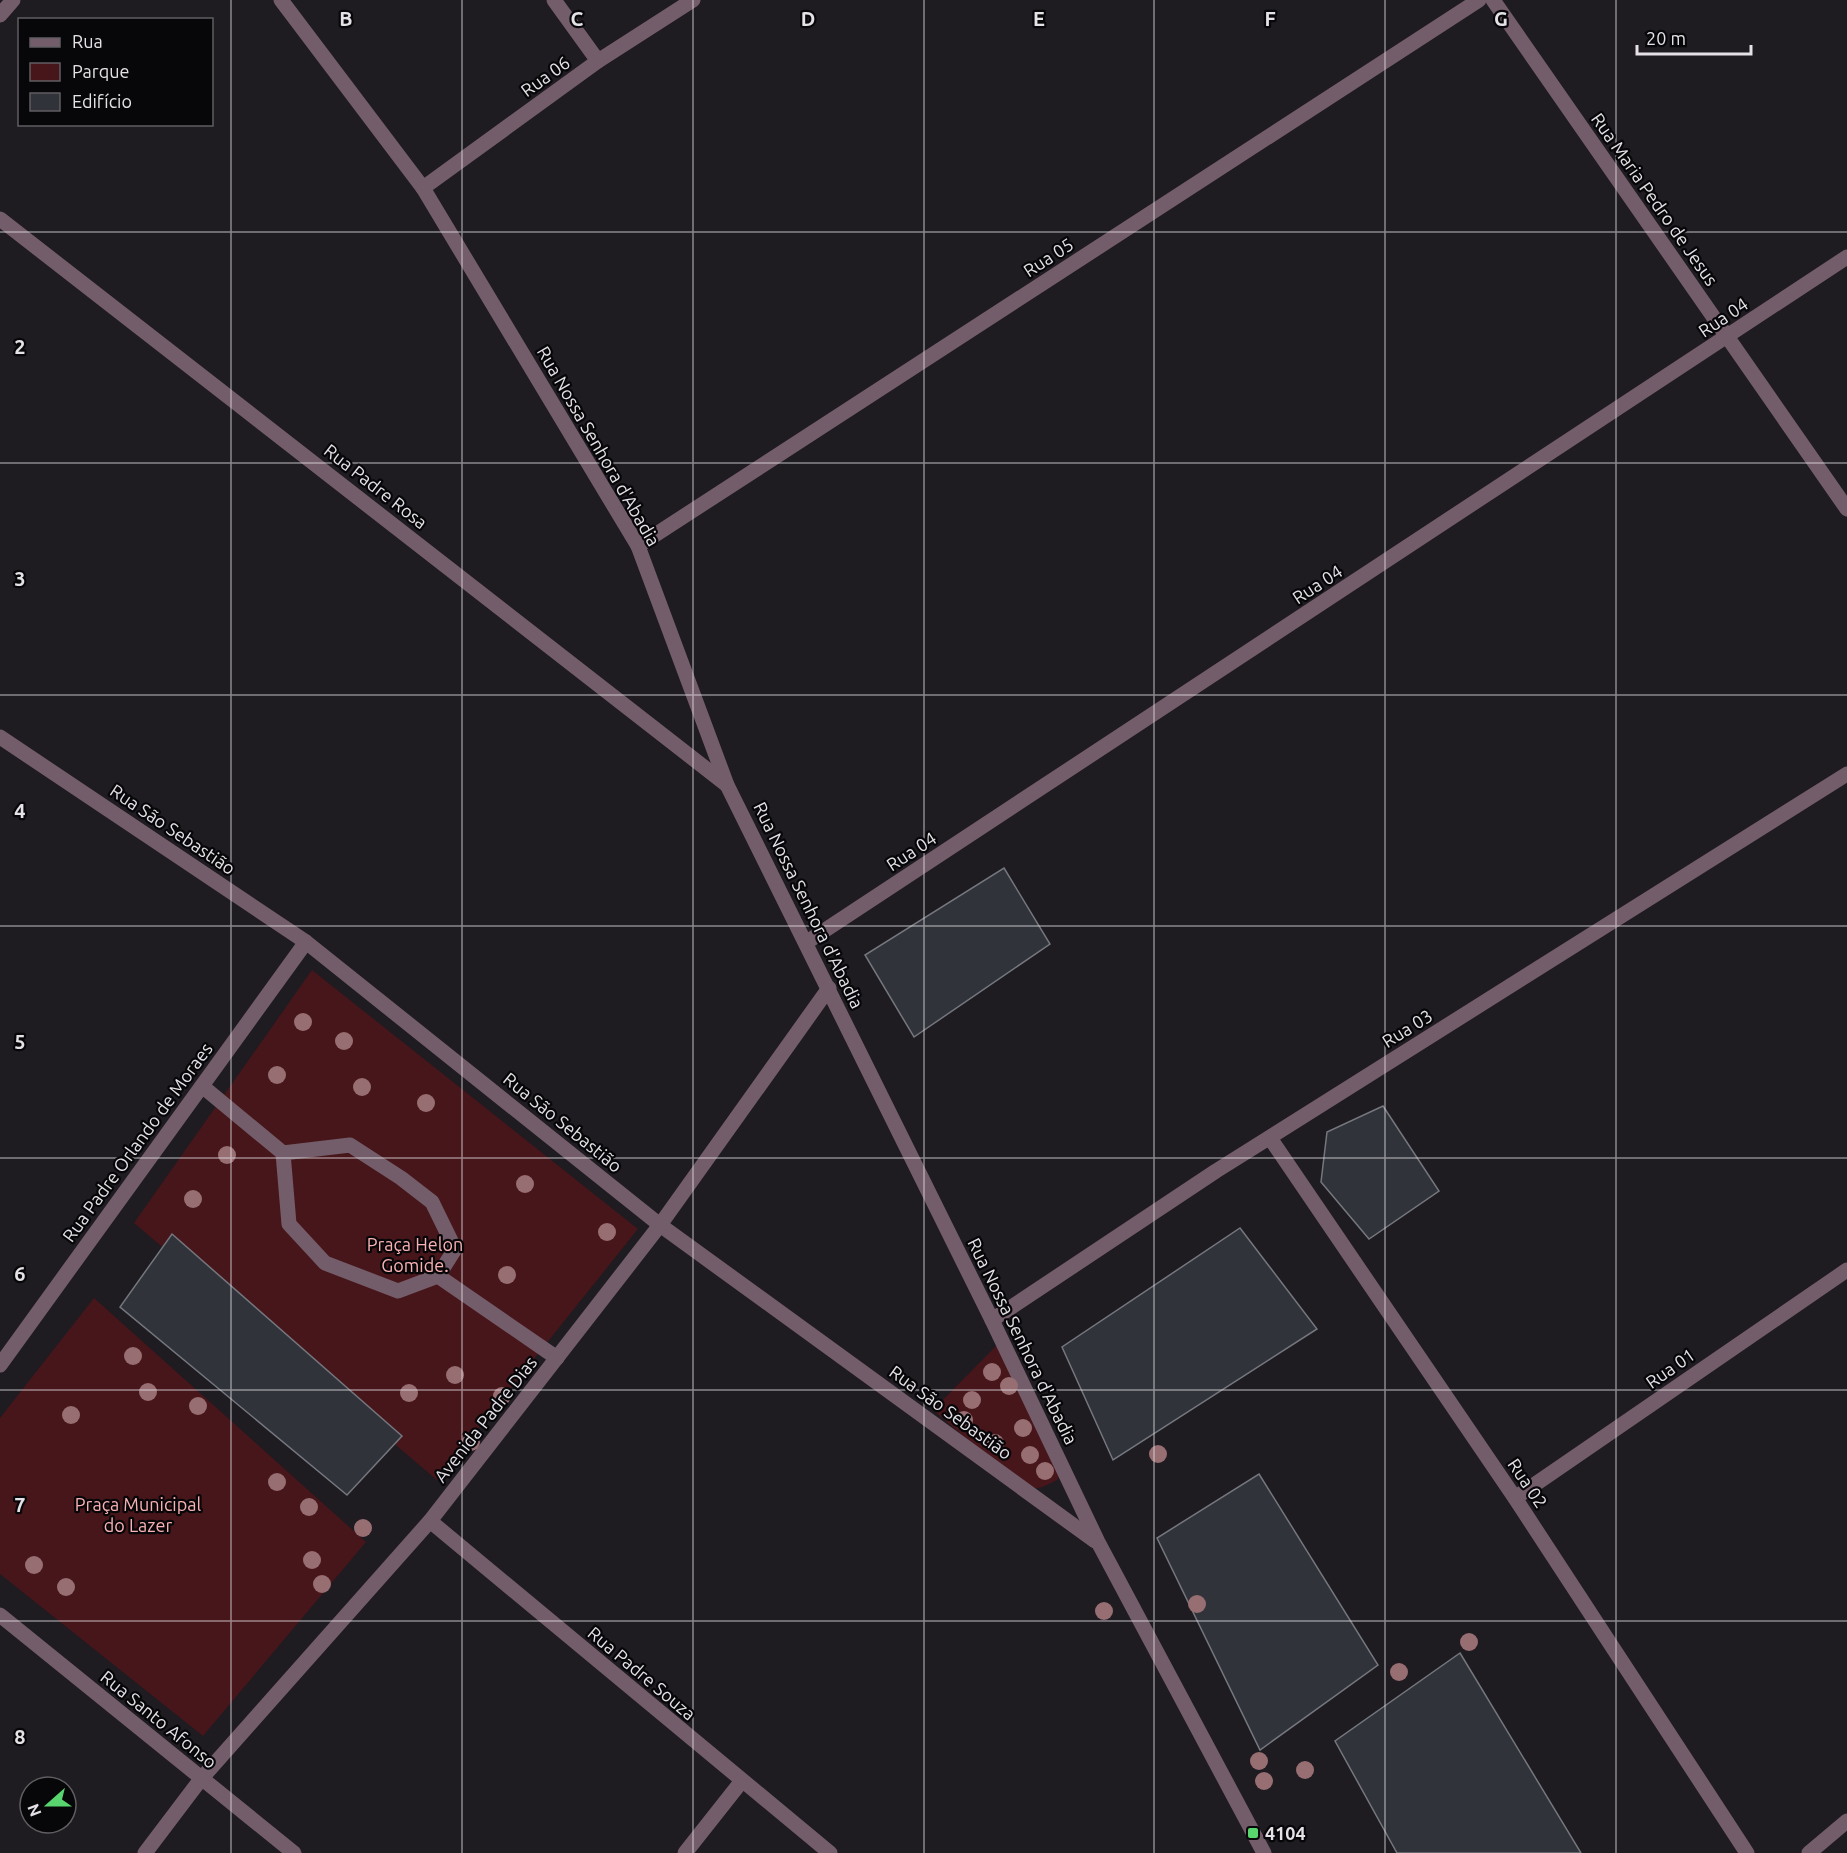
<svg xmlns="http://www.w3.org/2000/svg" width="1847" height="1853" viewBox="0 0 1847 1853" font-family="Ubuntu,sans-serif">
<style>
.green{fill:#47161b}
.building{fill:#31333a;stroke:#75777f;stroke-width:1.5}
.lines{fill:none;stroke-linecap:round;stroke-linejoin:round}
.lane{stroke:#745d6a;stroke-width:15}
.street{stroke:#745d6a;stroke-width:15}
.tree{fill:#976e72}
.grid{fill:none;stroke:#e5e2e7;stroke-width:1.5;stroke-opacity:0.55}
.poi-dot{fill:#59d56f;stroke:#070608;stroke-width:2}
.labels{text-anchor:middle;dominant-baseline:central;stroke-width:4.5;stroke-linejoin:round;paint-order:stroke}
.street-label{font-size:18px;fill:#e5e2e7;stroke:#070608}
.park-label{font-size:18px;fill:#fab1b4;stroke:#070608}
.poi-label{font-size:18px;font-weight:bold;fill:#e5e2e7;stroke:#070608;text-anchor:start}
.grid-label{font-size:20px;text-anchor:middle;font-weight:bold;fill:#e5e2e7;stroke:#070608;stroke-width:4.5;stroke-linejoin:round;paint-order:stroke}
</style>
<rect width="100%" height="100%" fill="#1e1b21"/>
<g class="green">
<path d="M312,970L638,1229L437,1480L134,1223Z"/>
<path d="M94,1298L366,1542L203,1736L0,1574V1418Z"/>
<path d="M997,1345L1060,1474L1057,1480C1050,1483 1042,1489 1035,1488C1015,1483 952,1426 933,1410Z"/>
</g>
<g class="building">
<path d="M1004,868L1050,944L914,1037L865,955Z"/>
<path d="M1383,1106L1439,1191L1369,1239L1321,1182L1327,1132Z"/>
<path d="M1240,1228L1317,1329L1113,1460L1062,1347Z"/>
<path d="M172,1234L402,1436L347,1495L120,1307Z"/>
<path d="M1259,1474L1378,1665L1260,1750L1157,1538Z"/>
<path d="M1460,1653L1581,1853H1397L1335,1741Z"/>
</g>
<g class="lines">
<g class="lane">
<path d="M202,1086L283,1153L289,1224L325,1263L398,1291L438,1276L455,1249L432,1202L401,1178L350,1145L283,1153"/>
<path d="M438,1276L557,1358"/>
</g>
<g class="street">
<path d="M281,0L423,188L638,546L727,785L992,1320L1098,1542L1264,1853"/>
<path d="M554,0L598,61"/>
<path d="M1493,0L1847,509"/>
<path d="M0,15L13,0"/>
<path d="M423,188L598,61L693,0"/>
<path d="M0,219L727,785"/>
<path d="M638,546L1479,0"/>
<path d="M0,737L306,942L660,1225L1095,1541"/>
<path d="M807,942L1847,257"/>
<path d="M1270,1138L1515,1498L1747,1853"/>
<path d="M992,1320L1216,1171L1847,774"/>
<path d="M0,1365L306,942"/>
<path d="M1515,1498L1847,1270"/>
<path d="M430,1521L830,1853"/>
<path d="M0,1615L294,1853"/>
<path d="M145,1853L201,1779L430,1521L660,1225L829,988"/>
<path d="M685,1853L741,1782"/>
<path d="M1809,1853L1847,1821"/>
</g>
</g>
<g class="tree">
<circle cx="303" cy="1022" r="9"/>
<circle cx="344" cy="1041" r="9"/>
<circle cx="277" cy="1075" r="9"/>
<circle cx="362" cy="1087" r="9"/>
<circle cx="426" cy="1103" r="9"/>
<circle cx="227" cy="1155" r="9"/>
<circle cx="525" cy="1184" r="9"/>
<circle cx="193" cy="1199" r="9"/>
<circle cx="607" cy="1232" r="9"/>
<circle cx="507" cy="1275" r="9"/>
<circle cx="133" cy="1356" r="9"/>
<circle cx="992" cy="1372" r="9"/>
<circle cx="455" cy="1375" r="9"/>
<circle cx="1009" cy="1386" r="9"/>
<circle cx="148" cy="1392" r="9"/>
<circle cx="409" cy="1393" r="9"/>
<circle cx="502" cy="1396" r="9"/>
<circle cx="972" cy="1400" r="9"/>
<circle cx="198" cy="1406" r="9"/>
<circle cx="71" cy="1415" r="9"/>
<circle cx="964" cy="1420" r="9"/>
<circle cx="1023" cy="1428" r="9"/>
<circle cx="471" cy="1442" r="9"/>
<circle cx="995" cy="1443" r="9"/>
<circle cx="1158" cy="1454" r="9"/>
<circle cx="1030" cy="1455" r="9"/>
<circle cx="1045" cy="1471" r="9"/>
<circle cx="277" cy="1482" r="9"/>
<circle cx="309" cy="1507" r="9"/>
<circle cx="363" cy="1528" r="9"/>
<circle cx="312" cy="1560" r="9"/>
<circle cx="34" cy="1565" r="9"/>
<circle cx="322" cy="1584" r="9"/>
<circle cx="66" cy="1587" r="9"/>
<circle cx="1197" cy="1604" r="9"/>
<circle cx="1104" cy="1611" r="9"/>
<circle cx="1469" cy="1642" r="9"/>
<circle cx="1399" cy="1672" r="9"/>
<circle cx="1259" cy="1761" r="9"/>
<circle cx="1305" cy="1770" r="9"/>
<circle cx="1264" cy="1781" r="9"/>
</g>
<path class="grid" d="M231,0V1853M462,0V1853M693,0V1853M924,0V1853M1154,0V1853M1385,0V1853M1616,0V1853M0,232H1847M0,463H1847M0,695H1847M0,926H1847M0,1158H1847M0,1390H1847M0,1621H1847"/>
<rect class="poi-dot" x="1247" y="1827" width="12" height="12" rx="3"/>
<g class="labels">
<g class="street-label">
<text transform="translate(545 76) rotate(-36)">Rua 06</text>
<text transform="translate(1655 199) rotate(55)">Rua Maria Pedro de Jesus</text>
<text transform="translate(1048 257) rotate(-33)">Rua 05</text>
<text transform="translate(1723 317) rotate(-34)">Rua 04</text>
<text transform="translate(599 446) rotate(60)">Rua Nossa Senhora d'Abadia</text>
<text transform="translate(376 486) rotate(38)">Rua Padre Rosa</text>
<text transform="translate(1317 584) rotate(-33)">Rua 04</text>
<text transform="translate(173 829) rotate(34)">Rua São Sebastião</text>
<text transform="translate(911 851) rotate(-33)">Rua 04</text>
<text transform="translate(809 905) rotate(64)">Rua Nossa Senhora d'Abadia</text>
<text transform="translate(1407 1028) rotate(-32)">Rua 03</text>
<text transform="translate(563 1122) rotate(39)">Rua São Sebastião</text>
<text transform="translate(137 1142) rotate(-54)">Rua Padre Orlando de Moraes</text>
<text transform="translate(1023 1341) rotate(64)">Rua Nossa Senhora d'Abadia</text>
<text transform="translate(1670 1368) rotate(-35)">Rua 01</text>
<text transform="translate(951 1412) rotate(36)">Rua São Sebastião</text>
<text transform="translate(485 1419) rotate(-52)">Avenida Padre Dias</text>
<text transform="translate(1528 1483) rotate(56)">Rua 02</text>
<text transform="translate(642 1673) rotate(40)">Rua Padre Souza</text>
<text transform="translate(159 1719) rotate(39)">Rua Santo Afonso</text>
</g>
<g class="park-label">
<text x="415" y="1244">Praça Helon<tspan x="415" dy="21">Gomide.</tspan></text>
<text x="138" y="1504">Praça Municipal<tspan x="138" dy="21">do Lazer</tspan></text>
</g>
<g class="poi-label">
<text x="1265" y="1833">4104</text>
</g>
</g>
<g class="grid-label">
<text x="346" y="26">B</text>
<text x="577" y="26">C</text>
<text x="808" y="26">D</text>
<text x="1039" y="26">E</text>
<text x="1270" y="26">F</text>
<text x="1501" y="26">G</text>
<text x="20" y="354">2</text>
<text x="20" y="586">3</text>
<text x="20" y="818">4</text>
<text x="20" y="1049">5</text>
<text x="20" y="1281">6</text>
<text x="20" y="1512">7</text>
<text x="20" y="1744">8</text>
</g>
<rect x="18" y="18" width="195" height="108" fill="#070608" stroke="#605e61" stroke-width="1.5"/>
<rect x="30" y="38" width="30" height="9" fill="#745d6a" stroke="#605e61" stroke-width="1.5"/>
<text x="72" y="48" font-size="18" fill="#e5e2e7">Rua</text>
<rect x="30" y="63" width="30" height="18" fill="#47161b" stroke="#605e61" stroke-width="1.5"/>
<text x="72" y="78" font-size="18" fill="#e5e2e7">Parque</text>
<rect x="30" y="93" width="30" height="18" fill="#31333a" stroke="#605e61" stroke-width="1.5"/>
<text x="72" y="108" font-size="18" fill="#e5e2e7">Edifício</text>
<g transform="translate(48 1805) rotate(249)"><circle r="28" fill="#070608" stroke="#605e61" stroke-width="1.5"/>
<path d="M0-4.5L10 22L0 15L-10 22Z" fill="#59d56f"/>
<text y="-9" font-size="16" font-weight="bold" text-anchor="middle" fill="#e5e2e7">N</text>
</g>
<path d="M1637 45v9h114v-9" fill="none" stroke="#e5e2e7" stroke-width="3"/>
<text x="1646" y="45" font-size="18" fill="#e5e2e7" stroke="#070608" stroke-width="4.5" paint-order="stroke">20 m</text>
</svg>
